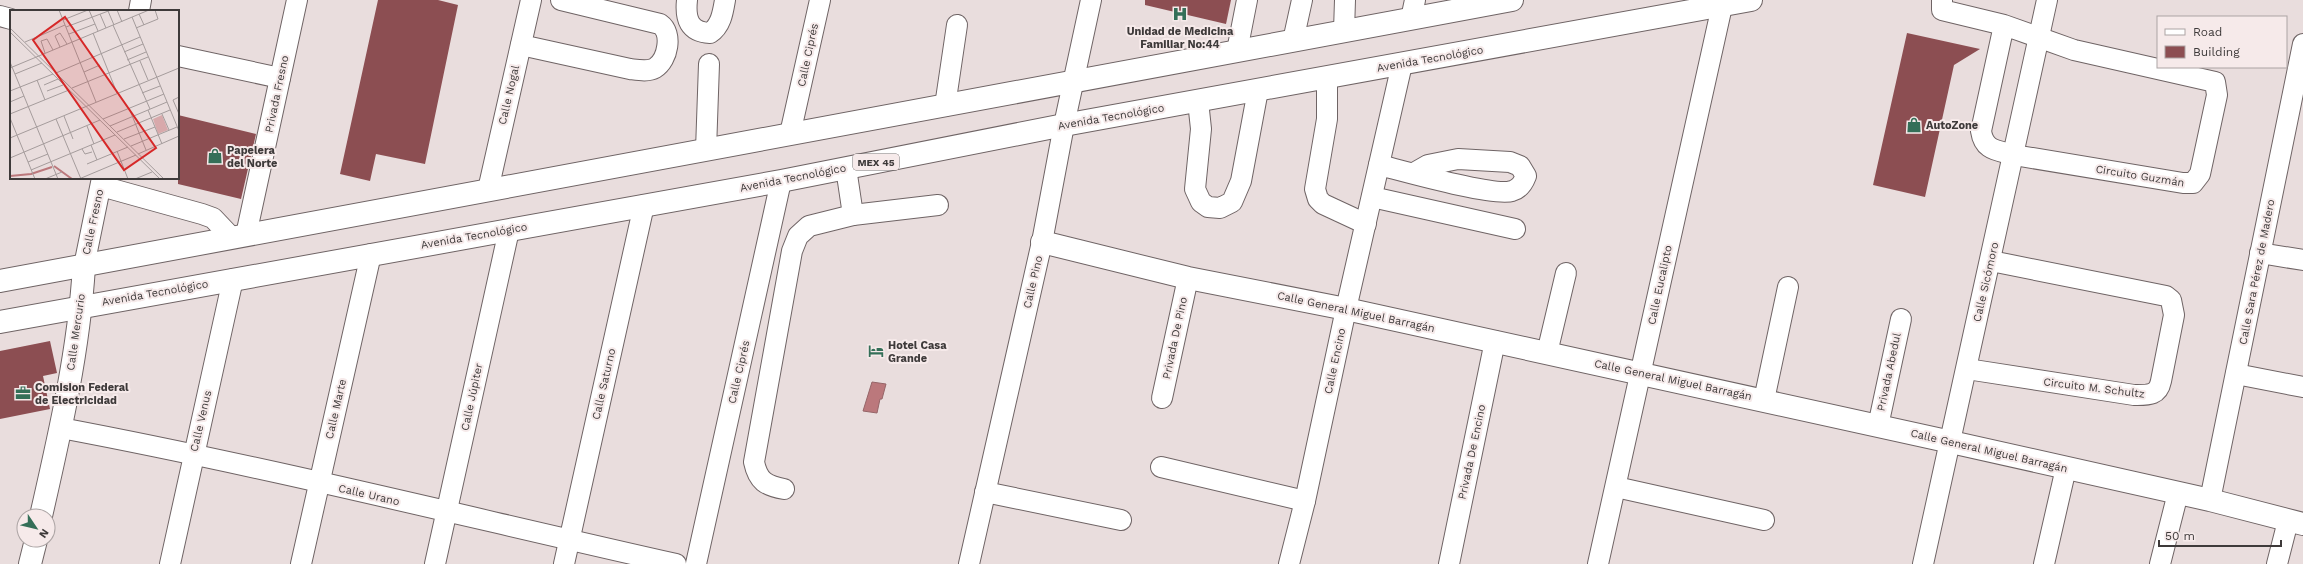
<svg xmlns="http://www.w3.org/2000/svg" width="2303" height="564" viewBox="0 0 2303 564" font-family="'Work Sans',sans-serif">
<style>
.water{fill:#bb787c;stroke:#966568}
.building{fill:#8c4e52}
.lines{fill:none;stroke-linecap:round;stroke-linejoin:round}
.minor-casing{stroke:#6f6465;stroke-width:22}
.major-casing{stroke:#6f6465;stroke-width:24}
.minor{stroke:#fff;stroke-width:20}
.major{stroke:#fff;stroke-width:22}
.labels{text-anchor:middle;dominant-baseline:central;stroke-width:4;stroke-linejoin:round;paint-order:stroke}
.shield{fill:#f6eaea;stroke:#756f6f;stroke-width:1}
.shield-label{font-size:10px;font-weight:bold;fill:#3e3a3a}
.poi-label{font-size:11px;font-weight:bold;fill:#3e3a3a;stroke:#f6eaea;text-anchor:start}
.street-label{font-size:11px;fill:#3e3a3a;stroke:#f6eaea}
.inset-river{fill:none;stroke:#bb787c;stroke-width:2}
.inset-road{fill:none;stroke:#a59c9c;stroke-width:1}
.view{fill:#d62828;fill-opacity:0.15;stroke:#d62828;stroke-width:2}
.inset-edge{fill:none;stroke:#3e3a3a;stroke-width:2}
</style>
<rect width="100%" height="100%" fill="#e9dddd"/>
<path class="water" d="M872,382L886,384L882,399H880L877,413L863,411Z"/>
<g class="building">
<path d="M378,0H438L458,5L425,164L376,154L370,181L340,174Z"/>
<path d="M1145,0H1231L1226,24L1145,5Z"/>
<path d="M1907,33L1980,49L1954,65L1925,197L1873,185Z"/>
<path d="M178,115L256,134L241,199L178,184Z"/>
<path d="M50,341L57,373L43,376L50,409L0,419V351Z"/>
</g>
<g class="lines">
<g class="minor-casing">
<g id="minor">
<path d="M687,0C685,19 689,32 710,33C721,26 723,12 725,0"/>
<path d="M1942,0V10L2004,25L1981,131C1984,151 1997,150 2014,155L2183,183H2193L2200,174L2217,95L2215,82L2074,50L2004,25"/>
<path d="M139,11L141,0"/>
<path d="M0,16L11,19"/>
<path d="M1411,19L1415,0"/>
<path d="M1344,31L1345,0"/>
<path d="M1293,41L1302,0"/>
<path d="M521,45L630,69C638,70 648,72 655,68C668,60 673,33 660,24L561,0"/>
<path d="M1237,51L1247,0"/>
<path d="M178,56L280,78"/>
<path d="M1327,77V119L1315,189L1318,199L1323,204L1366,224"/>
<path d="M1198,101L1201,129L1195,189L1201,202L1208,207L1220,208L1232,202L1241,181L1258,90"/>
<path d="M945,106L957,25"/>
<path d="M790,134L820,0"/>
<path d="M706,150L709,64"/>
<path d="M1379,165C1403,171 1494,197 1512,191C1519,189 1523,184 1526,176L1520,166L1510,162L1458,159L1428,165L1414,173"/>
<path d="M101,186L202,214L213,218L232,238"/>
<path d="M488,190L531,0"/>
<path d="M1372,197L1515,229"/>
<path d="M853,215L938,205"/>
<path d="M246,235L297,0"/>
<path d="M2260,253L2303,260"/>
<path d="M84,266L102,178"/>
<path d="M1547,353L1566,273"/>
<path d="M1967,369L2134,395C2148,395 2158,396 2161,381L2174,315L2171,300L2166,296L1991,261"/>
<path d="M2236,374L2303,387"/>
<path d="M1162,398L1188,278"/>
<path d="M1764,400L1788,287"/>
<path d="M1878,426L1901,319"/>
<path d="M61,428C268,467 471,518 676,564"/>
<path d="M1161,467L1305,501"/>
<path d="M1616,487L1764,520"/>
<path d="M784,489C766,486 758,481 754,462L792,251L798,236L809,226L853,215L846,168"/>
<path d="M985,492L1121,520"/>
<path d="M2210,500L2303,44"/>
<path d="M170,564L233,279"/>
<path d="M301,564L371,254"/>
<path d="M435,564L509,230"/>
<path d="M564,564L644,205"/>
<path d="M696,564L781,181"/>
<path d="M969,564L1042,242L1064,125L1091,0"/>
<path d="M1289,564L1305,501L1346,309L1402,64"/>
<path d="M1449,564L1495,341"/>
<path d="M1598,564L1722,6"/>
<path d="M1923,564L2047,0"/>
<path d="M2044,564L2066,468"/>
<path d="M2160,564L2178,493"/>
<path d="M2277,564L2288,521"/>
</g>
</g>
<g class="major-casing">
<g id="major">
<path d="M1042,242L1188,278L1346,309L1951,442L2210,500L2303,524"/>
<path d="M0,281L1512,0"/>
<path d="M0,322L781,181L1064,125L1751,0"/>
<path d="M41,516C60,433 79,350 84,266"/>
<path d="M30,564L36,540"/>
</g>
</g>
<use href="#minor" class="minor"/>
<use href="#major" class="major"/>
</g>
<defs>
<g id="hospital-bare" transform="scale(1.2)"><path d="M-5-5h3v3.5h4V-5h3V5h-3V1.5h-4V5h-3Z" fill="#346f58" stroke="#f6eaea" stroke-width="2.5" paint-order="stroke"/></g>
<g id="shop-bare" transform="scale(1.2)"><path d="M-5-2.5h2.3a2.7 3.5 0 0 1 5.4 0H5L5.5 6h-11ZM-1.5-2.5h3a1.5 2.3 0 0 0-3 0Z" fill="#346f58" stroke="#f6eaea" stroke-width="2.5" paint-order="stroke"/></g>
<g id="hotel-bare" transform="scale(1.2)"><path d="M-6-4.5h1.5V1H6V5H4.5V3h-9V5H-6ZM-4 0a1.8 1.8 0 1 1 3.6 0ZM.5 0V-2.5h3Q6-2.5 6 0Z" fill="#346f58" stroke="#f6eaea" stroke-width="2.5" paint-order="stroke"/></g>
<g id="office-bare" transform="scale(1.2)"><path d="M-6-3h4V-5.5h4V-3h4V5H-6ZM-1-4.5V-3h2v-1.5ZM-6 0V1H6V0Z" fill="#346f58" stroke="#f6eaea" stroke-width="2.5" paint-order="stroke"/></g>
</defs>
<g fill-rule="evenodd">
<use href="#hospital-bare" x="1180" y="14"/>
<use href="#shop-bare" x="1914" y="125"/>
<use href="#shop-bare" x="215" y="156"/>
<use href="#hotel-bare" x="876" y="351"/>
<use href="#office-bare" x="23" y="393"/>
</g>
<g class="labels">
<rect class="shield" x="853" y="154" width="46" height="16" rx="3"/>
<g class="shield-label">
<text x="876" y="162">MEX 45</text>
</g>
<g class="poi-label">
<text x="1180" y="31" text-anchor="middle">Unidad de Medicina<tspan x="1180" dy="13">Familiar No:44</tspan></text>
<text x="1926" y="125">AutoZone</text>
<text x="227" y="150">Papelera<tspan x="227" dy="13">del Norte</tspan></text>
<text x="888" y="345">Hotel Casa<tspan x="888" dy="13">Grande</tspan></text>
<text x="35" y="387">Comision Federal<tspan x="35" dy="13">de Electricidad</tspan></text>
</g>
<g class="street-label">
<text transform="translate(808 55) rotate(-78)">Calle Ciprés</text>
<text transform="translate(1430 59) rotate(-10)">Avenida Tecnológico</text>
<text transform="translate(277 94) rotate(-78)">Privada Fresno</text>
<text transform="translate(509 95) rotate(-77)">Calle Nogal</text>
<text transform="translate(1111 117) rotate(-10)">Avenida Tecnológico</text>
<text transform="translate(2140 176) rotate(9)">Circuito Guzmán</text>
<text transform="translate(793 178) rotate(-11)">Avenida Tecnológico</text>
<text transform="translate(93 222) rotate(-78)">Calle Fresno</text>
<text transform="translate(474 236) rotate(-10)">Avenida Tecnológico</text>
<text transform="translate(2257 272) rotate(-79)">Calle Sara Pérez de Madero</text>
<text transform="translate(1033 282) rotate(-77)">Calle Pino</text>
<text transform="translate(1986 282) rotate(-77)">Calle Sicómoro</text>
<text transform="translate(1660 285) rotate(-78)">Calle Eucalipto</text>
<text transform="translate(155 293) rotate(-10)">Avenida Tecnológico</text>
<text transform="translate(1356 312) rotate(12)">Calle General Miguel Barragán</text>
<text transform="translate(76 332) rotate(-82)">Calle Mercurio</text>
<text transform="translate(1175 338) rotate(-78)">Privada De Pino</text>
<text transform="translate(1335 361) rotate(-78)">Calle Encino</text>
<text transform="translate(739 372) rotate(-77)">Calle Ciprés</text>
<text transform="translate(1889 372) rotate(-78)">Privada Abedul</text>
<text transform="translate(1673 380) rotate(12)">Calle General Miguel Barragán</text>
<text transform="translate(604 384) rotate(-77)">Calle Saturno</text>
<text transform="translate(2094 388) rotate(7)">Circuito M. Schultz</text>
<text transform="translate(472 397) rotate(-78)">Calle Júpiter</text>
<text transform="translate(336 409) rotate(-77)">Calle Marte</text>
<text transform="translate(201 421) rotate(-77)">Calle Venus</text>
<text transform="translate(1989 451) rotate(13)">Calle General Miguel Barragán</text>
<text transform="translate(1472 452) rotate(-78)">Privada De Encino</text>
<text transform="translate(369 495) rotate(13)">Calle Urano</text>
</g>
</g>
<g transform="translate(10 10)">
<rect width="169" height="169" fill="#e9dddd"/>
<path d="M152,105L158,120L148,124L143,109Z" fill="#d8a9ab"/>
<path class="inset-river" d="M44,156L62,169M0,166L21,164L42,157"/>
<path class="inset-road" d="M49,0L86,92M79,0L88,21M107,0L112,12M98,1L104,15M90,4L96,18M129,4L134,15M122,7L169,121M53,10L78,0M103,15L140,99M56,17L101,0M0,18L154,169M126,18L148,9L145,0M0,22L150,169M83,23L107,83M59,24L85,14M15,32L55,15M50,37L45,26L50,23L57,34M114,42L133,34M35,43L31,31L37,29L43,40M117,50L136,42M130,51L138,70M0,52L48,169M0,58L139,0M74,62L90,55M46,63L130,27M5,64L32,53M27,70L35,90M34,75L48,69M62,78L138,47M0,81L43,64M37,81L53,75M132,83L150,76M169,87L163,90L169,104M0,92L14,86M119,98L136,140M138,100L152,134M0,104L59,80M152,104L159,120M54,106L63,129M0,108L25,169M46,109L71,169M93,109L154,84M77,116L84,134M100,116L157,92M107,122L160,100M0,128L169,58M114,129L145,117M81,135L87,150M121,136L167,117M72,139L75,144L82,142M107,141L118,169M128,144L169,126M0,148L90,110M18,152L38,144M77,154L118,137M21,160L105,125M35,169L52,162M69,169L126,145M125,169L142,162"/>
<path class="view" d="M55,7L146,138L114,160L23,30Z"/>
<rect width="169" height="169" class="inset-edge"/>
</g>
<rect x="2157" y="16" width="130" height="52" fill="#f6eaea" stroke="#aca4a4"/>
<rect x="2165" y="29" width="20" height="6" fill="#ffffff" stroke="#aca4a4"/>
<text x="2193" y="36" font-size="12" fill="#3e3a3a">Road</text>
<rect x="2165" y="46" width="20" height="12" fill="#8c4e52" stroke="#aca4a4"/>
<text x="2193" y="56" font-size="12" fill="#3e3a3a">Building</text>
<g transform="translate(36 528) rotate(125)"><circle r="19" fill="#f6eaea" stroke="#aca4a4"/>
<path d="M0-3L7 15L0 10L-7 15Z" fill="#346f58"/>
<text y="-6" font-size="11" font-weight="bold" text-anchor="middle" fill="#3e3a3a">N</text>
</g>
<path d="M2159 540v6h122v-6" fill="none" stroke="#3e3a3a" stroke-width="2"/>
<text x="2165" y="540" font-size="12" fill="#3e3a3a" stroke="#f6eaea" stroke-width="3" paint-order="stroke">50 m</text>
</svg>
